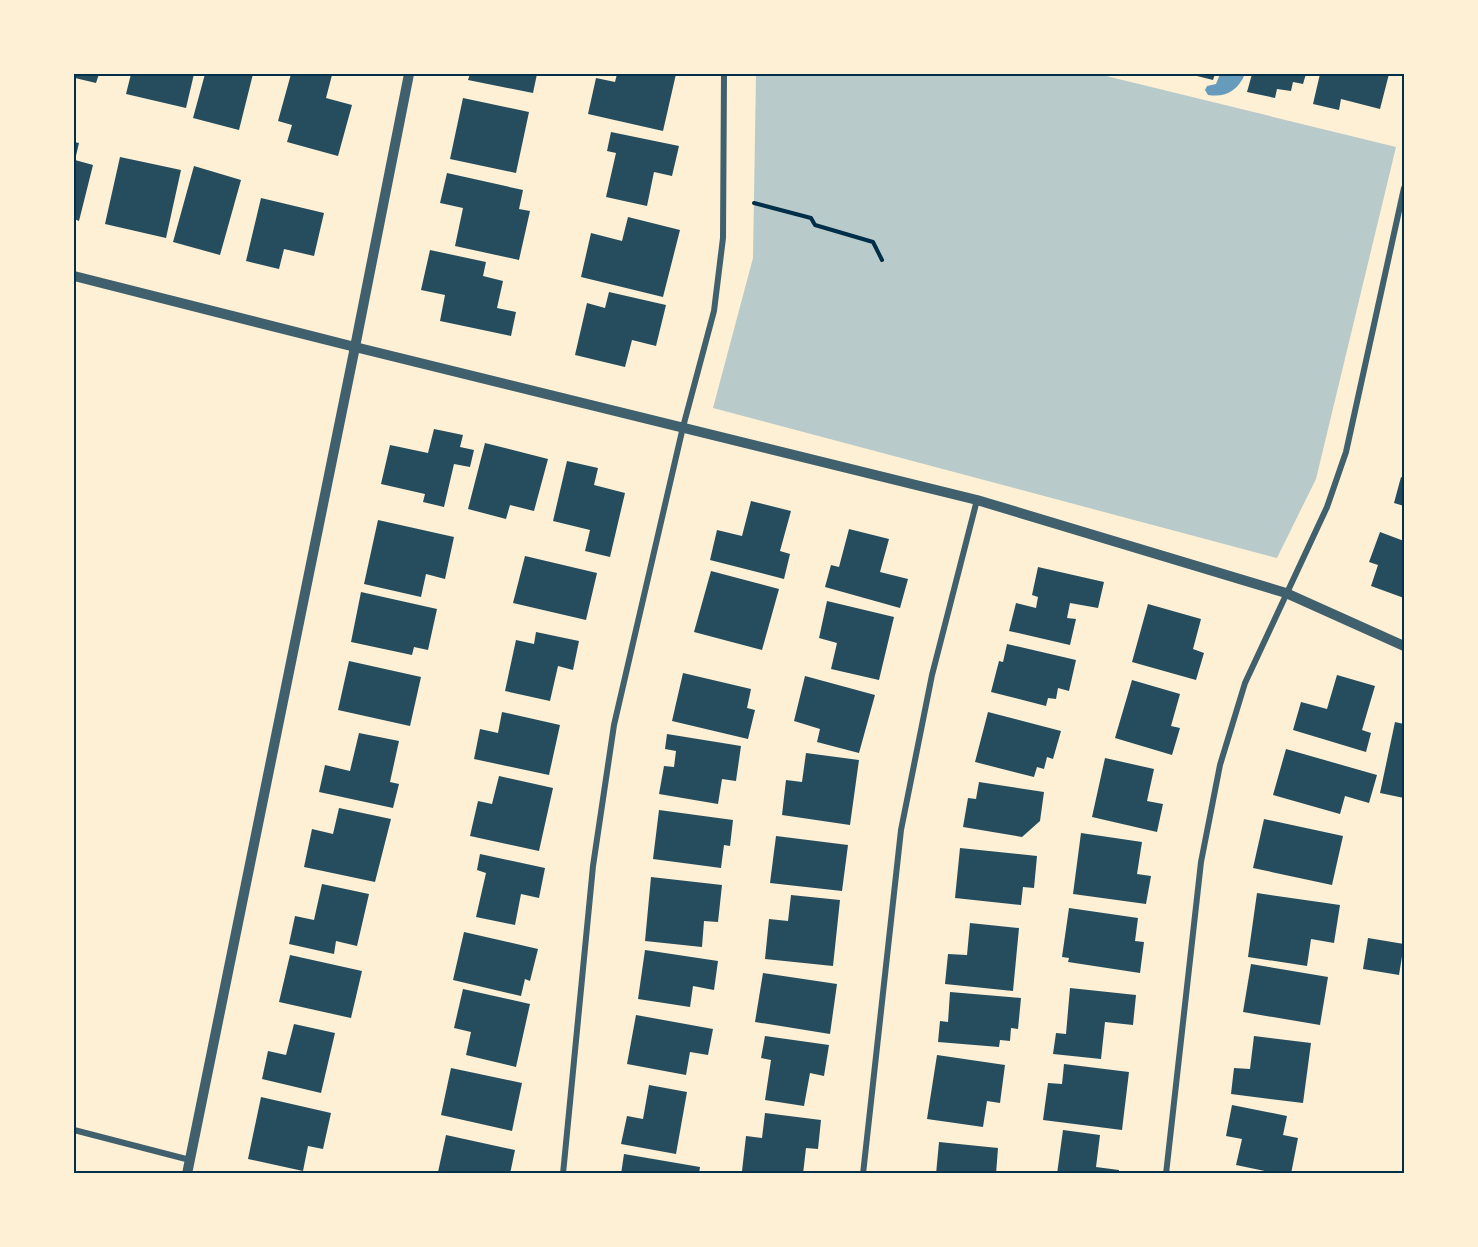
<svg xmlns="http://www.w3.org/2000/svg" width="1478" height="1247" viewBox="0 0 1478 1247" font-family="Overpass,sans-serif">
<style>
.green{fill:#b9caca}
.water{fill:#669bbc}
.building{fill:#264d5e}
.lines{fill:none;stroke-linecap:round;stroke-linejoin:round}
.path{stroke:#003049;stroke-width:4}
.minor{stroke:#3f606c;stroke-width:6}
.tertiary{stroke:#3f606c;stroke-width:10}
.neatline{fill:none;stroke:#003049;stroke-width:2}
</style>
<rect width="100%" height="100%" fill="#fdf0d5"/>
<path class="green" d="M756,74H1098L1396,147L1316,479L1277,558L713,408L753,258Z"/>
<path class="water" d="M1220,74H1245C1238,90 1226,98 1208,95L1205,90L1207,86L1216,84Z"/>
<g class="building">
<path d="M76,74H99L96,83L75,78Z"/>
<path d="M131,74H194L186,108L126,94Z"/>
<path d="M205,74H253L239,130L193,118Z"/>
<path d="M291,74H325L332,75L326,98L352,105L338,156L287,142L292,125L278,121Z"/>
<path d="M470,74H537L533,93L468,80Z"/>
<path d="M617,74H676L663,131L588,114L596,78L615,82Z"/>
<path d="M1189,74H1215L1213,80Z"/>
<path d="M1252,74H1306L1303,84L1293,82L1291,91L1277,89L1275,98L1247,92Z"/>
<path d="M1320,74H1389L1380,109L1341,99L1339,110L1313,104Z"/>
<path d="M463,98L529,112L516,173L450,159Z"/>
<path d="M611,132L679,146L672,176L654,172L647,206L606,197L616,153L607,151Z"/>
<path d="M74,142L79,143L75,160L93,165L79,221L74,219Z"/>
<path d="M120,157L181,170L166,238L105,224Z"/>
<path d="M194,166L241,180L220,255L173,242Z"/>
<path d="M447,173L523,190L519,209L530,211L519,260L455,246L463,208L440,203Z"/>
<path d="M261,198L324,213L314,256L284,249L279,269L246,261Z"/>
<path d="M628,217L680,230L663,297L581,277L591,233L622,241Z"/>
<path d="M430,250L486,262L483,276L503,281L497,308L516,312L511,336L440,321L445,295L421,290Z"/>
<path d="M609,292L666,305L656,346L632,340L625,367L575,355L587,303L605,308Z"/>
<path d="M434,429L463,435L460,447L474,450L470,467L454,464L444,507L423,502L425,494L381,484L390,445L428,453Z"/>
<path d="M485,443L548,459L534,511L510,505L506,519L468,509Z"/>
<path d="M567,461L598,468L594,485L625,493L610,557L585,551L590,530L553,521Z"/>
<path d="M1401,477L1404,478V506L1394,503Z"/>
<path d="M751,501L791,511L780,551L790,554L784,579L710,560L717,530L742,536Z"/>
<path d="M378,520L454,537L445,579L426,574L421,597L364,584Z"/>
<path d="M849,529L889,539L880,572L908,579L900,608L825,587L831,565L839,567Z"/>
<path d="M1380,532L1404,541V598L1371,586L1378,565L1369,562Z"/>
<path d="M525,556L597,573L586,620L513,603Z"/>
<path d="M1038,567L1104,582L1098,608L1070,603L1067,618L1076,619L1070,645L1009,631L1016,603L1036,608L1038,597L1032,595Z"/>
<path d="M711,571L779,589L762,650L694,632Z"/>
<path d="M361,592L437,609L428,650L414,647L412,655L351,642Z"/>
<path d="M827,601L894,617L879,680L831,669L837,643L819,638Z"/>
<path d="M1148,604L1201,619L1193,649L1204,653L1196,680L1132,662Z"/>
<path d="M536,632L579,641L573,670L558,666L550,701L505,691L516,640L534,644Z"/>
<path d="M1007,644L1076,660L1069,691L1058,688L1056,699L1048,698L1046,706L991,692L999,661L1003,662Z"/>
<path d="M349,661L421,677L410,726L338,710Z"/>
<path d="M683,673L751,689L747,708L755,710L748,739L672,721Z"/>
<path d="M1337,675L1375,686L1362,730L1371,733L1366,752L1293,730L1301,702L1327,709Z"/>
<path d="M805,676L875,695L859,753L817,742L820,729L794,721Z"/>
<path d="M1132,680L1180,694L1171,726L1180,728L1172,755L1115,738Z"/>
<path d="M502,712L560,725L549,775L474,759L480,729L498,733Z"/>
<path d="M988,712L1061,731L1053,759L1047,757L1044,769L1037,767L1034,777L975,762Z"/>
<path d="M1395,722L1404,724V798L1380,793Z"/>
<path d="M359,733L399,741L390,782L399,784L393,808L319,792L325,765L350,771Z"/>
<path d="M667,734L741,746L736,781L722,779L718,804L659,794L664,766L674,767L676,751L665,749Z"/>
<path d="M1286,749L1377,775L1369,803L1345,796L1340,814L1273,795Z"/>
<path d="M806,753L859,760L850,825L782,815L786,780L802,782Z"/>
<path d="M1105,758L1154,769L1147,801L1163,804L1157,832L1092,817Z"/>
<path d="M499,776L553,788L539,851L470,836L478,801L492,804Z"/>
<path d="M979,782L1044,792L1040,821L1022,837L963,827L968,798L976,799Z"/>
<path d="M339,808L391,819L375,882L304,867L312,829L333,834Z"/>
<path d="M659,810L733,820L730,846L724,845L721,868L653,859Z"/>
<path d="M1264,819L1343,836L1332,885L1253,868Z"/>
<path d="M1081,833L1142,842L1137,874L1151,876L1146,904L1073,894Z"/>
<path d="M776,836L848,845L842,891L770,883Z"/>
<path d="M960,848L1037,856L1034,888L1023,887L1021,905L955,898Z"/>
<path d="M480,854L545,868L539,898L521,894L515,925L476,917L486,873L477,870Z"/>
<path d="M651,877L722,885L718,922L704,921L702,947L645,941Z"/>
<path d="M322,884L369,894L357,946L336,941L334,954L289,944L295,916L314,920Z"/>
<path d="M1257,893L1340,905L1334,943L1311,939L1307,966L1248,957Z"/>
<path d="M791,895L840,900L833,966L765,959L769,919L788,921Z"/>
<path d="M1069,908L1138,918L1135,941L1144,942L1140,973L1068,962L1069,958L1062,957Z"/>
<path d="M970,923L1019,928L1013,991L945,984L948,954L967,955Z"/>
<path d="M464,932L538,949L530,981L525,979L521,996L453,980Z"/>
<path d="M1368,938L1404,944L1399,975L1363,969Z"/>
<path d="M645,950L718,961L714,990L693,986L690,1007L638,999Z"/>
<path d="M290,955L362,971L351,1018L279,1002Z"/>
<path d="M1251,964L1328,977L1320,1025L1243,1012Z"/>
<path d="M763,973L837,984L830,1034L755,1022Z"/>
<path d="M1070,988L1136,995L1133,1025L1105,1022L1101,1059L1053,1054L1056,1033L1066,1034Z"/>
<path d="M463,989L530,1004L516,1067L466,1055L471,1032L454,1028Z"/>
<path d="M950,992L1021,998L1018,1029L1011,1028L1010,1041L1000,1040L999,1047L938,1042L940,1021L948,1022Z"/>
<path d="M636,1015L713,1029L708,1055L690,1052L686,1075L627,1064Z"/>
<path d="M294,1024L335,1033L321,1093L262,1079L268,1051L286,1055Z"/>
<path d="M765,1036L829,1045L824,1076L810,1073L804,1106L765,1100L771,1060L761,1058Z"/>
<path d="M1254,1036L1311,1043L1303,1103L1231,1094L1234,1068L1250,1069Z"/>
<path d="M937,1055L1005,1065L1000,1103L987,1101L983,1127L927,1119Z"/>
<path d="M1064,1064L1129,1072L1122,1130L1043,1120L1048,1083L1062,1084Z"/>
<path d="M451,1068L522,1083L512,1131L441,1115Z"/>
<path d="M649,1085L687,1092L676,1154L621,1144L627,1116L643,1119Z"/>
<path d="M261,1097L331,1113L323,1149L308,1146L303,1171L248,1159Z"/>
<path d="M1232,1105L1287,1116L1283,1135L1298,1138L1291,1174H1279L1236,1165L1242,1139L1226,1136Z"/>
<path d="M765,1113L821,1120L818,1149L806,1148L803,1174L742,1171L746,1136L762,1138Z"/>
<path d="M1063,1130L1100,1135L1096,1167L1119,1170V1174H1057Z"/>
<path d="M446,1135L515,1150L510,1174H446L438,1172Z"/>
<path d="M939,1142L998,1148L996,1174H936Z"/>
<path d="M624,1154L700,1167L699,1174H621Z"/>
</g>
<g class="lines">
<path class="path" d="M754,203L811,218L815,225L873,242L882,260"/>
<g class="minor">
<path d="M74,1130L190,1160"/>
<path d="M563,1174L593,866L614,725L683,427L714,311L723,238L724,74"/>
<path d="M863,1174L901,830L932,675L977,500"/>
<path d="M1166,1174L1201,862L1220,765L1245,683L1327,507L1346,452L1404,188"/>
</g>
<g class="tertiary">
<path d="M74,276L355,347L977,500L1286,593L1404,646"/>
<path d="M187,1174L355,347L409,74"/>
</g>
</g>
<rect width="1478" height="1247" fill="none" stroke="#fdf0d5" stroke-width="150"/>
<rect x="75" y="75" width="1328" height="1097" class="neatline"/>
</svg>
